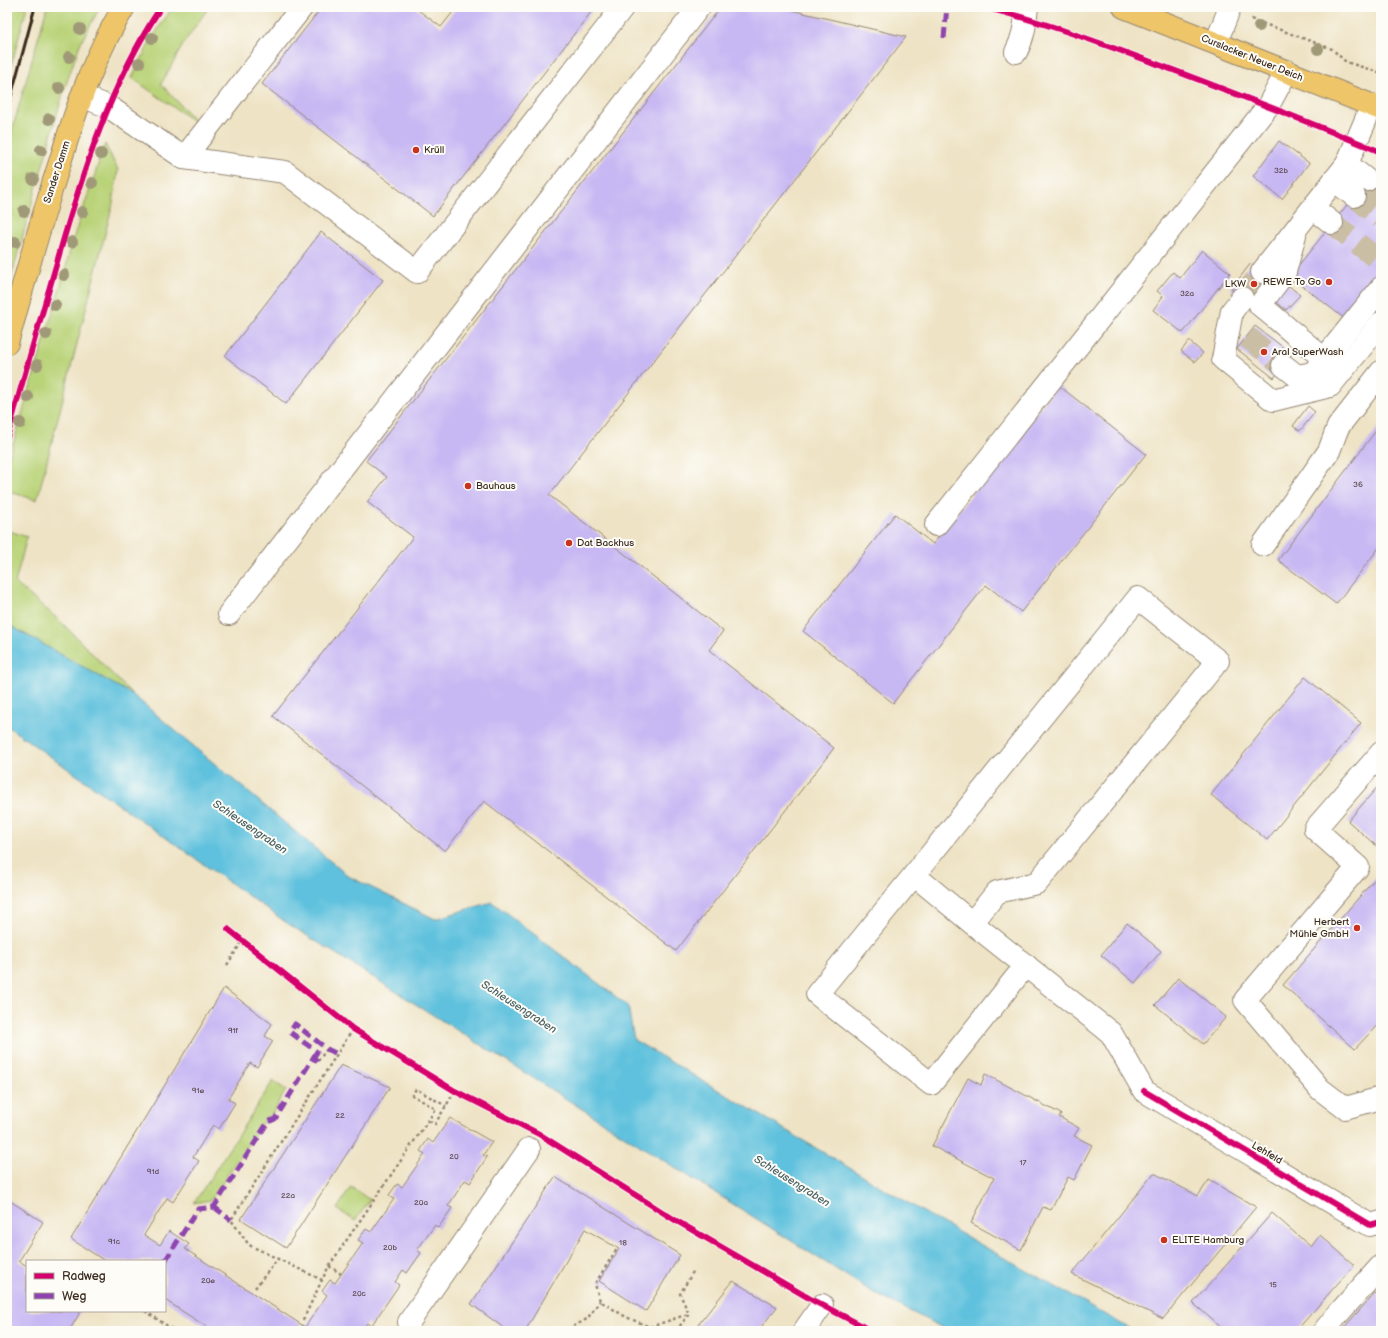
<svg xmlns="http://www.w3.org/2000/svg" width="1388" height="1338" viewBox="0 0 1388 1338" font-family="'Balsamiq Sans',sans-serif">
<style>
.green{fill:#b9d378;stroke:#7a7e4b}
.water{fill:#5ec1dd;stroke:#4c767e}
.building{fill:#c7b7f3}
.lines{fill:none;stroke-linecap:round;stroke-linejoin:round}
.minor-tunnel{stroke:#cabea4;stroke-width:22;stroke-dasharray:22 11;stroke-linecap:butt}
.minor-casing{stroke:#948672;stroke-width:24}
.major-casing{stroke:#948672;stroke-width:24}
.path{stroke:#948672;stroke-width:2.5;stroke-dasharray:3 3;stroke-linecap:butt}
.minor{stroke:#fff;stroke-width:22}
.major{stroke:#eec569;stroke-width:22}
.rail{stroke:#3b2a1e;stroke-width:3}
.quiet{stroke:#8e44ad;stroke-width:5;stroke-dasharray:10 5;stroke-linecap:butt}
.cycleway-casing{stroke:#fdfcf7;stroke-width:8}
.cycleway{stroke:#d6006c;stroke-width:6}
.tree{fill:#a09978}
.poi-dot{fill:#c8321e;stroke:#fdfcf7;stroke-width:1.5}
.labels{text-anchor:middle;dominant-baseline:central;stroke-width:4;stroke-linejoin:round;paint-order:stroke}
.number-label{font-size:8px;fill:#5e4d53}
.street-label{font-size:10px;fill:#3b2a1e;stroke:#fdfcf7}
.poi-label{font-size:10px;fill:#3b2a1e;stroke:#fdfcf7;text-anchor:start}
.water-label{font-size:11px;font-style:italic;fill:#475f61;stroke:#fdfcf7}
</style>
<rect width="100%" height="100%" fill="#fdfcf7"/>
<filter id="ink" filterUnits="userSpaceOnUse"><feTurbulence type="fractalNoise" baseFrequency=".025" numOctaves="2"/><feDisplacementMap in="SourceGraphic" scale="8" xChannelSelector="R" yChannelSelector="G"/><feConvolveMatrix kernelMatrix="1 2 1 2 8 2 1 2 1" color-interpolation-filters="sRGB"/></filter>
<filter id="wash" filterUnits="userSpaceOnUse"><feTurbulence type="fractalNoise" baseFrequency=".012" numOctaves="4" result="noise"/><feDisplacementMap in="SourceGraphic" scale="16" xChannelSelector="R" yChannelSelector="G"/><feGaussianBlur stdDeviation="0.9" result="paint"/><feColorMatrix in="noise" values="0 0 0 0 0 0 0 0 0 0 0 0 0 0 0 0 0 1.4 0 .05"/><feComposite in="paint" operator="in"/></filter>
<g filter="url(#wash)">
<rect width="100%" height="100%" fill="#eee3c5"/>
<g class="green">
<path d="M7,7H27L7,81Z"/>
<path d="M47,7H100L80,44L63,93L7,292V148Z"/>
<path d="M173,7H209L184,43L161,84L199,125L132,78L152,38Z"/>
<path d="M105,144L118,170L113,203L37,500L10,492L9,484L7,482V464L64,275L72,242Z"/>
<path d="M7,530L27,537L15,583L59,620L133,695L7,624Z"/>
<path d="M273,1081L286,1090L271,1116L266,1117L211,1200L194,1203Z"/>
<path d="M351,1187L370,1200L355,1221L337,1209Z"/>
</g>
<path class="water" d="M7,624L133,695L348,876L435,919L492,902L628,1006L634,1040L937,1220L1134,1331H949L874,1293L287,923L7,726Z"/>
<g id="blocks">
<g class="building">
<path d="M322,7H414L441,27L457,7H595L433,216L262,84Z"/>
<path d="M721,7H778L906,37L549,495L723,631L709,650L834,748L676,951L484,801L445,851L273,716L413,537L367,502L387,477L366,461Z"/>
<path d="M1279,141L1309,163L1282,199L1253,176Z"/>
<path d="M1375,170L1381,175V274L1345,319L1290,276Z"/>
<path d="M321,232L383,280L286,404L225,356Z"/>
<path d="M1202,250L1230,273L1183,333L1153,310L1163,296L1157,291L1173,272L1180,278Z"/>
<path d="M1251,263L1273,280L1253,306L1231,289Z"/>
<path d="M1283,281L1300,295L1286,310L1270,297Z"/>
<path d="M1255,326L1292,354L1274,378L1237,349Z"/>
<path d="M1189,341L1203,353L1195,362L1181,351Z"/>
<path d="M1058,385L1146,454L1021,612L986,585L893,703L803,631L895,514L933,544Z"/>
<path d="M1308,406L1315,412L1300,431L1293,426Z"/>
<path d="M1381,424V545L1336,604L1278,560Z"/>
<path d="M1305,677L1361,723L1267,840L1211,795Z"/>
<path d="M1381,783V850L1348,821Z"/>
<path d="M1381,872V1021L1355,1049L1283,985Z"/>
<path d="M1127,923L1161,951L1135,983L1101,955Z"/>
<path d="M1178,978L1226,1017L1203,1044L1155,1005Z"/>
<path d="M224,988L272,1024L265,1036L273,1041L257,1067L250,1063L228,1099L235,1103L219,1129L213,1125L193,1157L199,1161L173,1202L167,1198L144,1235L160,1245L169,1231L189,1244L185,1249L305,1327L327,1295L322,1291L330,1280L335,1283L363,1243L358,1240L366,1229L371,1232L394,1199L389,1195L397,1184L402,1187L425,1154L420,1151L428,1139L433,1143L450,1118L492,1142L483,1155L487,1157L470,1183L465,1180L448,1206L452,1208L438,1228L435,1225L417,1250L421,1253L407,1273L403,1270L395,1282L399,1285L371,1326L367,1323L361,1331H213L165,1300V1261H105L71,1239Z"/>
<path d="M341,1065L390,1087L286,1248L241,1219Z"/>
<path d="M985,1074L1061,1114L1059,1117L1079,1128L1074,1136L1092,1145L1074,1180L1068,1177L1051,1210L1043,1207L1021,1250L971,1223L994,1178L932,1146L968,1078L981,1085Z"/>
<path d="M1154,1173L1198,1196L1209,1180L1256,1207L1163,1319L1072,1274Z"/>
<path d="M555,1177L680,1255L646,1311L599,1281L619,1249L585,1229L525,1331H508L471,1304Z"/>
<path d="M7,1199L43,1222L19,1261L27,1266V1311H81L69,1331H7Z"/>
<path d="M1272,1213L1311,1247L1320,1235L1354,1265L1296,1331H1225L1193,1303Z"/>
<path d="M733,1281L777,1307L758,1331H693Z"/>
<path d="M1381,1286V1331H1341Z"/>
</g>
</g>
</g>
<g filter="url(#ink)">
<use href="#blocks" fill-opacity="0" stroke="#948672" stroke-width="1"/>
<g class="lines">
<g class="minor-tunnel">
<path d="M1367,180L1381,190"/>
<path d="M1354,196L1381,218"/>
<path d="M1332,223L1381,262"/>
<path d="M1242,298L1262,272"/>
<path d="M1247,337L1283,365"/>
</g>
<g class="minor-casing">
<g id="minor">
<path d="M1216,43L1230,7"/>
<path d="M1016,52C1024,37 1025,24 1027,7"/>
<path d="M82,96L109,107L184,158L285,172L417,272L623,7"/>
<path d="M184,158L302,7"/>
<path d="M1347,164L1367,180"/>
<path d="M1334,180L1354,196"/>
<path d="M1313,208L1332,223"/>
<path d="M1295,235L1285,272L1260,305L1324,359"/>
<path d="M1262,272L1347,164L1372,105"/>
<path d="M1242,298L1232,311L1223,359L1273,400L1330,386L1381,323"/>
<path d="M1283,365L1297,376L1313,373L1381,288"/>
<path d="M936,525L1268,106L1287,71"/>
<path d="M1263,545L1329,451L1338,427L1381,372"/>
<path d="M229,614L699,7"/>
<path d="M1381,753L1315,829L1358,867L1245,1000L1320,1089L1345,1108L1381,1098"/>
<path d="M914,875L817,994L931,1084L1026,965"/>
<path d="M972,923L997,892L1037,883L1218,661L1138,598L914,875L972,923L1111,1033L1144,1091L1370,1225L1381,1222"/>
<path d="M409,1322L529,1149"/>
<path d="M804,1331L822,1305"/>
<path d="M1324,1331L1337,1315L1381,1266"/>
</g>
</g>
<g class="major-casing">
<g id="major">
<path d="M1124,7L1381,109"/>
<path d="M7,343C24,282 41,220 61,159C77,106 95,54 124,7"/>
</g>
</g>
<g class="path">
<path d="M1251,19L1332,49L1346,62L1381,73"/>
<path d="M228,929L353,1029L455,1091L522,1125"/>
<path d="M227,965L243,940"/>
<path d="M353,1029L231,1220L249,1245L322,1280L329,1266L436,1109L412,1095L416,1089L446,1106"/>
<path d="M318,1061L327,1049"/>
<path d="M429,1121L435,1124L455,1091"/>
<path d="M552,1142L675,1220L801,1294"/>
<path d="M616,1250L595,1284L600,1301L626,1317L650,1327L649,1331"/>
<path d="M329,1266L341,1274"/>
<path d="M255,1288L278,1259"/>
<path d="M145,1311L175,1331"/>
<path d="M844,1317L872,1331"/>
<path d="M303,1320L322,1280"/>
<path d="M650,1327L688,1314"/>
<path d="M442,1331L445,1327"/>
<path d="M570,1331L572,1327L587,1319L600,1301"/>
<path d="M676,1331L689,1314L680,1294L694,1270"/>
</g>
<use href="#minor" class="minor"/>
<use href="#major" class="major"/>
<path class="rail" d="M7,111L35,7"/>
<g class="quiet">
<path d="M944,38L947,7"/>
<path d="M313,1058L317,1052L290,1032L295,1024L327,1049L337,1054"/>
<path d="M214,1207L231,1220"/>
<path d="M165,1261L198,1209L214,1207L268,1122L275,1119L313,1058L318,1061"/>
</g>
<g class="cycleway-casing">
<g id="cycleway">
<path d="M984,7C1040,21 1092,40 1146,60C1225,89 1303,120 1381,152"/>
<path d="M7,437C23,379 40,320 57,262C82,174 110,84 161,7"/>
<path d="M228,929L353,1029L455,1091L539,1134L675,1220L814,1301L872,1331"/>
<path d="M1144,1091L1370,1225L1381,1222"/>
</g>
</g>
<use href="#cycleway" class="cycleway"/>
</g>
<g class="tree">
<circle cx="1259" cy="26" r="6"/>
<circle cx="80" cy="29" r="6"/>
<circle cx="152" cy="38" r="6"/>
<circle cx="1318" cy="49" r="6"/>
<circle cx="69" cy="57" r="6"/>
<circle cx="139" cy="63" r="6"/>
<circle cx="59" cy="88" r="6"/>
<circle cx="49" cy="119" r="6"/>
<circle cx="41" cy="150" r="6"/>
<circle cx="101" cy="154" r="6"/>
<circle cx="33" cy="179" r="6"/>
<circle cx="92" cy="183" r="6"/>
<circle cx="24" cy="211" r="6"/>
<circle cx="82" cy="212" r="6"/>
<circle cx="15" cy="242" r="6"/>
<circle cx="72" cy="242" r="6"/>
<circle cx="64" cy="275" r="6"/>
<circle cx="55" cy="305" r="6"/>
<circle cx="46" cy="334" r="6"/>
<circle cx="37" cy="365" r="6"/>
<circle cx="28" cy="397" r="6"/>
<circle cx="20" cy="423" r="6"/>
</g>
</g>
<g class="poi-dot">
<circle cx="416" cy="150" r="4"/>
<circle cx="1329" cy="282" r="4"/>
<circle cx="1254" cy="284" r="4"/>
<circle cx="1264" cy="352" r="4"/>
<circle cx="468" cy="486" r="4"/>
<circle cx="569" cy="543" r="4"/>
<circle cx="1357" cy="928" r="4"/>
<circle cx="1164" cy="1240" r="4"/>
</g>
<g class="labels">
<g class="number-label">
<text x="1281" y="170">32b</text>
<text x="1187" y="293">32a</text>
<text x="1358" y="484">36</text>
<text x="233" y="1030">91f</text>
<text x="198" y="1090">91e</text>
<text x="340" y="1115">22</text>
<text x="454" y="1156">20</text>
<text x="1023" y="1162">17</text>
<text x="153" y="1171">91d</text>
<text x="288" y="1195">22a</text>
<text x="421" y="1202">20a</text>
<text x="114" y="1241">91c</text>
<text x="623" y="1242">18</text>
<text x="390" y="1247">20b</text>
<text x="208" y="1280">20e</text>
<text x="1273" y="1284">15</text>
<text x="359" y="1293">20c</text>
</g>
<g class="street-label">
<text transform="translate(1252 58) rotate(22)">Curslacker Neuer Deich</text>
<text transform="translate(57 172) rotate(-72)">Sander Damm</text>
<text transform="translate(1267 1153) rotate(31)">Lehfeld</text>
</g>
<g class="poi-label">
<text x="424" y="150">Krüll</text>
<text x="1321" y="282" text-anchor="end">REWE To Go</text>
<text x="1246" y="284" text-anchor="end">LKW</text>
<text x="1272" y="352">Aral SuperWash</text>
<text x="476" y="486">Bauhaus</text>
<text x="577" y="543">Dat Backhus</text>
<text x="1349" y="922" text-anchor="end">Herbert<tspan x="1349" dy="12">Mühle GmbH</tspan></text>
<text x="1172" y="1240">ELITE Hamburg</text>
</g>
<g class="water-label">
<text transform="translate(250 827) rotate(34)">Schleusengraben</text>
<text transform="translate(519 1007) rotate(33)">Schleusengraben</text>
<text transform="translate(792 1181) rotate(32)">Schleusengraben</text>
</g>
</g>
<rect width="1388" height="1338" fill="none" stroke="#fdfcf7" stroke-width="24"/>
<rect x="26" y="1260" width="140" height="52" fill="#fdfcf7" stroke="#afa8a0"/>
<rect x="34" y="1273" width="20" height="6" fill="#d6006c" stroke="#afa8a0"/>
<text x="62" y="1280" font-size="12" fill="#3b2a1e">Radweg</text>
<rect x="34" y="1293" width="20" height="6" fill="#8e44ad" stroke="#afa8a0"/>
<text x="62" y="1300" font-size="12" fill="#3b2a1e">Weg</text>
</svg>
